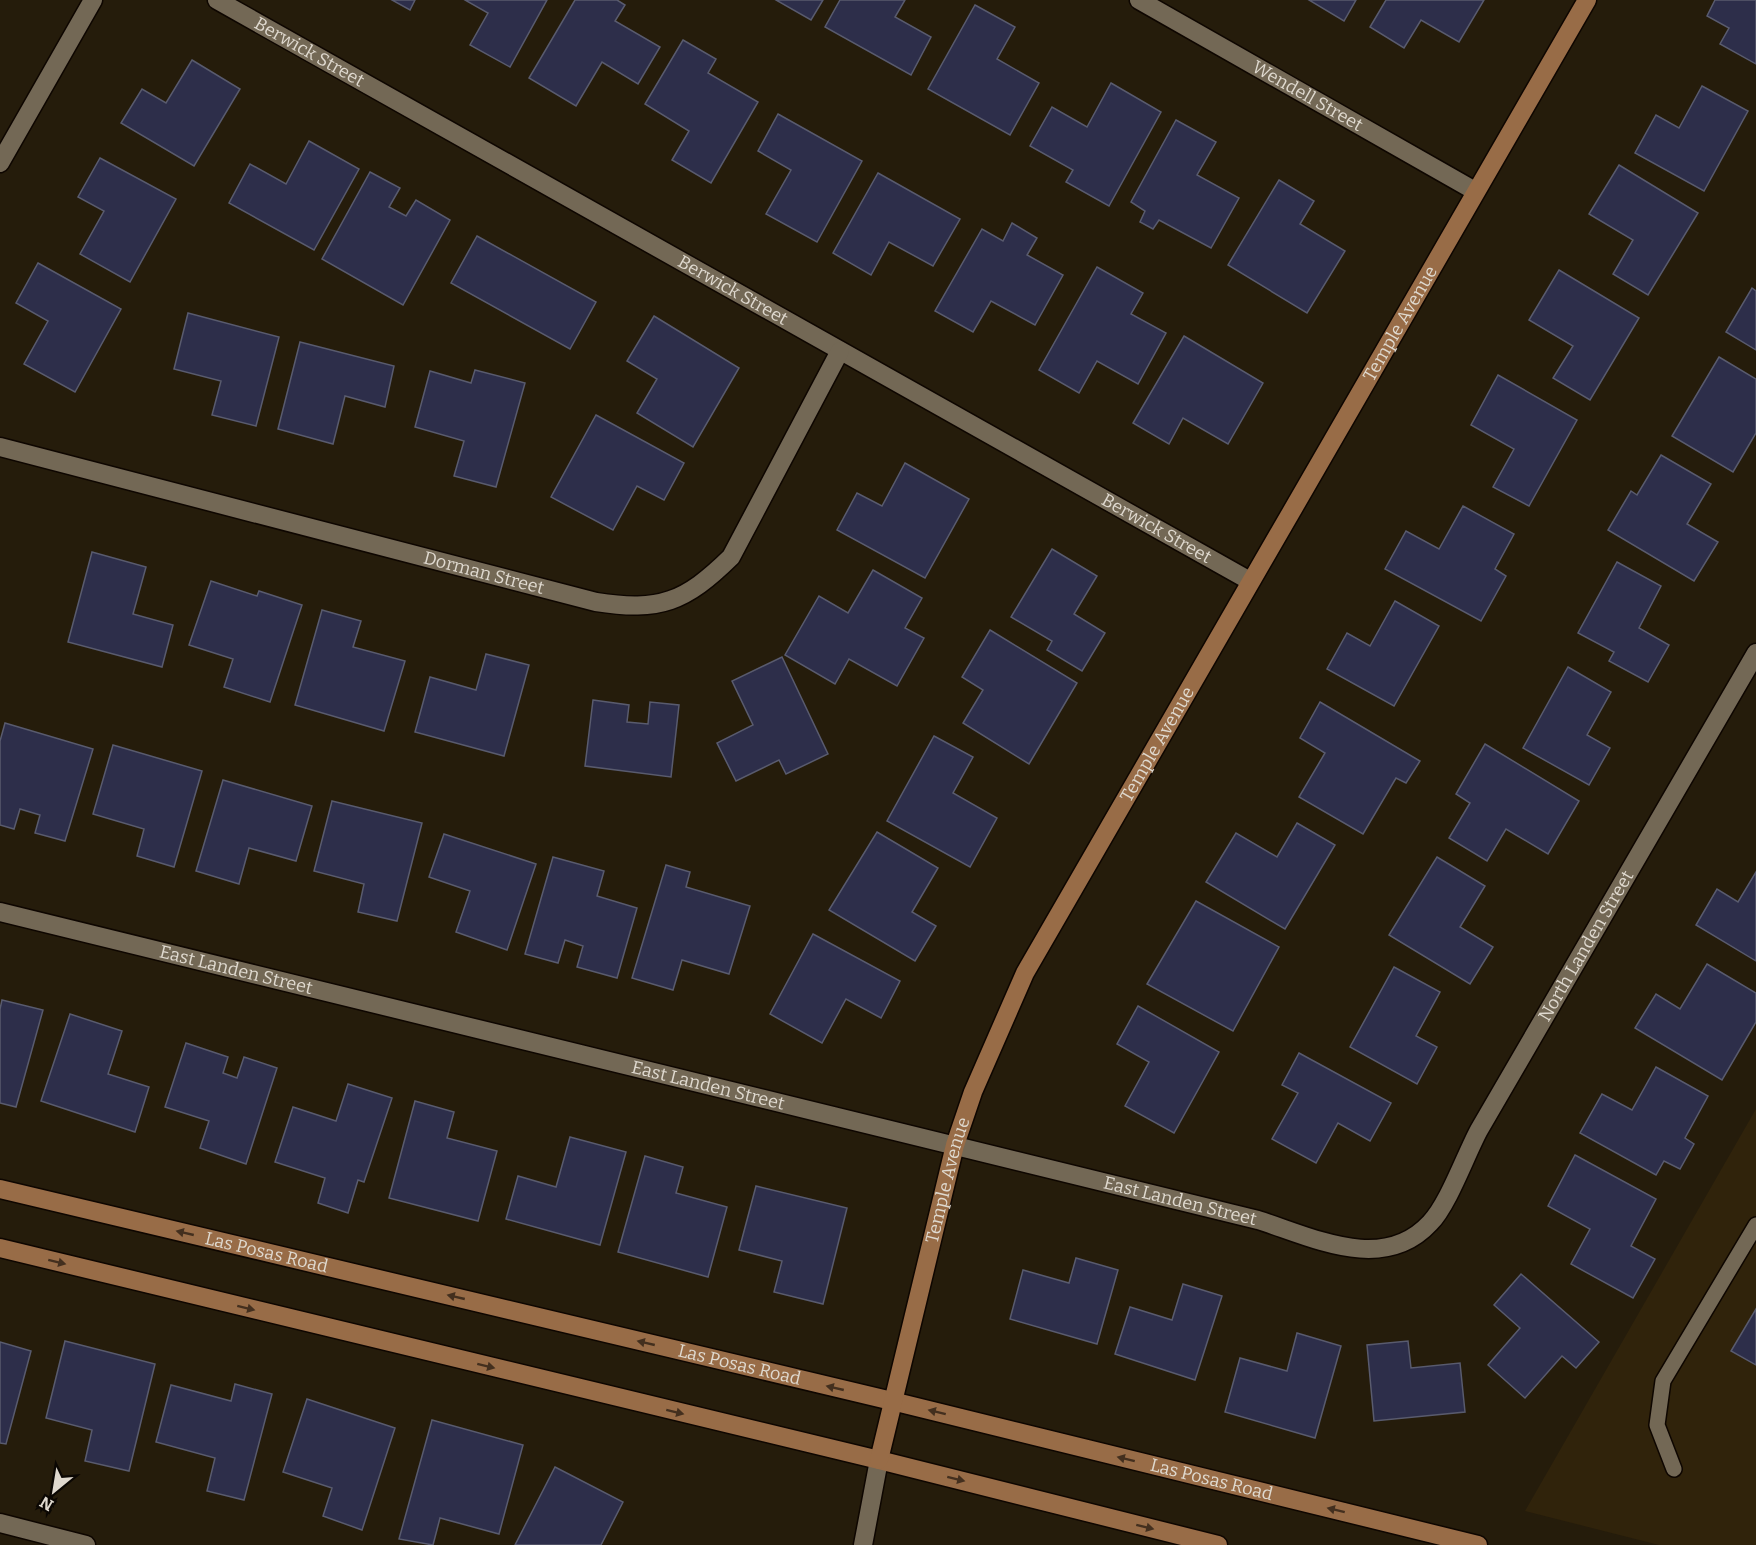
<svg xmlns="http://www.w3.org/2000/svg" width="1756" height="1545" viewBox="0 0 1756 1545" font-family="Bitter,serif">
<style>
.built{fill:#30230b}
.building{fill:#2d2e4a;stroke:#595b6e;stroke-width:1.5}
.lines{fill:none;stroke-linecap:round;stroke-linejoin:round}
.lane-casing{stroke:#0e0600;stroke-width:18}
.street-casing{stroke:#0e0600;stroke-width:21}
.secondary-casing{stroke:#0e0600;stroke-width:21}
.lane{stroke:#736855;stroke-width:15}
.street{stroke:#736855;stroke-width:18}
.secondary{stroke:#986c47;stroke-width:18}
.oneway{fill:#432f1e}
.labels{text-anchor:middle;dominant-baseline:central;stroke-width:6;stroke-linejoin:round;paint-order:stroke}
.street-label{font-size:18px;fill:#dfd9cf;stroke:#0b0703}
</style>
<rect width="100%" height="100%" fill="#251c0b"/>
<path class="built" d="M1756,1109V1545H1659L1525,1511Z"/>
<g class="building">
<path d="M392,0H415L410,10Z"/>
<path d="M465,0H547L510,67L470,45L488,13Z"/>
<path d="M575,0H617L625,5L615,21L660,47L638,84L602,62L576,106L529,78Z"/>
<path d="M776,0H823L811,20Z"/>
<path d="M840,0H905L895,17L931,37L911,75L825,27Z"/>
<path d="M1309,0H1356L1344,21Z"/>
<path d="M1386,0H1484L1459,42L1421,20L1404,48L1370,27Z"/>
<path d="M1715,0H1756V64L1720,44L1729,28L1707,16Z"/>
<path d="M975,5L1015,27L997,59L1039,83L1010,135L928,89Z"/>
<path d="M683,40L716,59L708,73L758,102L711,183L672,160L689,131L645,104Z"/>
<path d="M192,60L240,89L194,166L121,123L142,89L166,103Z"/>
<path d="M1111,83L1161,112L1109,206L1066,182L1073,170L1030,146L1052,107L1087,127Z"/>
<path d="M1702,86L1748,111L1704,191L1635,153L1656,115L1679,128Z"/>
<path d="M778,114L862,161L817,242L766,214L791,170L758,151Z"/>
<path d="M1176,120L1216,142L1197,175L1239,198L1211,248L1159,220L1153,229L1140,222L1145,211L1131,202Z"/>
<path d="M309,141L359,169L314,250L229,203L250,164L286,184Z"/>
<path d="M100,158L176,199L130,282L80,254L104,211L78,197Z"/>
<path d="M1619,165L1698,213L1648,295L1613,274L1633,240L1589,214Z"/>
<path d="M370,172L400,188L389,207L406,216L416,200L450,220L403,305L322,259Z"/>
<path d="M878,173L960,219L933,266L889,242L871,275L833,253Z"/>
<path d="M1279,180L1314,201L1300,224L1345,251L1307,313L1228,265Z"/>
<path d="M1012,223L1037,238L1027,255L1063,275L1035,325L991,301L973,332L935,311L982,229L1003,241Z"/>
<path d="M477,236L596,302L570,349L451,283Z"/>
<path d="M38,263L121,309L75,392L24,364L48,321L16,303Z"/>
<path d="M1097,267L1143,293L1131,314L1166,333L1138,384L1097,361L1079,393L1039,370Z"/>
<path d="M1559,270L1639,318L1590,400L1553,378L1573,346L1529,320Z"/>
<path d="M1752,288L1756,291V350L1726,332Z"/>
<path d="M188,313L279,337L256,426L212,415L221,381L174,369Z"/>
<path d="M654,316L739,368L693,447L637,413L657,379L627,361Z"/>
<path d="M1184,336L1263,383L1228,444L1183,418L1169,444L1133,423Z"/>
<path d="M300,342L394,366L385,407L345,396L333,444L278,429Z"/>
<path d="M1719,357L1756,379V433L1733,472L1672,436Z"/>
<path d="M475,370L525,383L496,487L454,476L464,441L415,427L430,371L471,383Z"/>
<path d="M1498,375L1577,420L1529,506L1493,487L1514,449L1471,425Z"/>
<path d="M596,415L684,463L664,500L637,486L613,530L551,497Z"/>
<path d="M1661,455L1711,484L1687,524L1718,542L1694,581L1608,530L1631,491L1637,495Z"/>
<path d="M905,463L969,499L925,578L837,530L857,493L882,506Z"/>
<path d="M1463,506L1514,534L1495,569L1506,576L1481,621L1385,569L1406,531L1439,549Z"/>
<path d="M1052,549L1097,576L1074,614L1105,633L1082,671L1047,650L1052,641L1011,617Z"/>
<path d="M92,552L146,567L133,614L173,625L162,667L68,642Z"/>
<path d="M1617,562L1661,586L1639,628L1669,645L1648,682L1609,661L1614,652L1578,633Z"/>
<path d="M873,570L922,598L905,628L924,638L897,686L849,659L835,684L785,655L819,596L848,613Z"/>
<path d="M211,581L257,596L259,591L302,605L270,702L224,687L233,659L189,645Z"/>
<path d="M1395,601L1439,626L1394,706L1327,669L1347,633L1370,646Z"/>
<path d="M322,610L361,621L353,647L405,661L384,731L295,705Z"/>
<path d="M990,630L1077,683L1029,764L963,723L983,690L962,677Z"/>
<path d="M486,654L529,665L504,756L415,732L430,677L476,690Z"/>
<path d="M782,657L828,754L786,774L779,760L736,781L717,743L753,725L732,681Z"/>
<path d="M1568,667L1611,692L1587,735L1610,748L1589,785L1523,748Z"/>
<path d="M593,700L629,705L627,722L648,724L650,702L679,705L671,777L585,766Z"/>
<path d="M1320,702L1420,761L1406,783L1396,778L1363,834L1299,797L1325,753L1300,738Z"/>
<path d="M5,723L93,749L65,841L35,833L40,815L20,809L14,829L0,825V741Z"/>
<path d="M934,736L973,757L953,793L997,818L970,867L887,821Z"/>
<path d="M1485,744L1579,801L1548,854L1506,829L1487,861L1449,838L1470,803L1456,794Z"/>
<path d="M113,745L202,771L174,867L137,856L144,829L93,814Z"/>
<path d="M223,780L312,806L296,861L249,848L239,884L196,871Z"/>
<path d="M332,801L422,823L397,921L358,912L364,884L314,871Z"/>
<path d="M1297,823L1335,845L1285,929L1206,882L1236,833L1277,857Z"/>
<path d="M877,832L938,868L912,912L936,926L915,961L829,910Z"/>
<path d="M444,834L536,864L507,950L456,932L470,891L429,877Z"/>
<path d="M553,857L604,871L597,896L637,908L617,978L577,967L583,946L565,940L558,963L525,954Z"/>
<path d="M1437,857L1485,886L1460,927L1493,947L1470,984L1389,935Z"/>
<path d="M666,865L690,872L686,887L750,906L729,974L682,960L673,990L632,978Z"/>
<path d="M1756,872V961L1696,925L1717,889L1738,902Z"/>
<path d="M1196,901L1279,947L1233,1031L1147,984Z"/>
<path d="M813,934L900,981L881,1018L846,999L822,1043L770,1014Z"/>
<path d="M1707,964L1756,993V1022L1722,1080L1635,1028L1656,994L1680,1009Z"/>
<path d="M1394,967L1440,992L1416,1036L1437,1047L1417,1084L1350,1047Z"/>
<path d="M2,1000L43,1010L16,1107L0,1103V1009Z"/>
<path d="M1138,1006L1219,1052L1174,1133L1125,1106L1149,1062L1117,1044Z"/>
<path d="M70,1014L122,1031L108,1074L149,1087L135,1132L41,1101Z"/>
<path d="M186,1043L228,1057L223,1073L237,1078L244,1057L277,1068L246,1164L200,1148L209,1121L165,1107Z"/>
<path d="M1299,1053L1391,1103L1370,1141L1338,1123L1316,1163L1272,1139L1298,1093L1282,1085Z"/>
<path d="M1656,1067L1708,1096L1685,1138L1694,1144L1680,1169L1664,1161L1656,1175L1580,1133L1602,1094L1632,1110Z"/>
<path d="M348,1084L392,1098L364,1182L358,1180L348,1213L318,1203L325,1178L275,1162L293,1107L336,1121Z"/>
<path d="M415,1101L454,1112L447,1138L497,1151L478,1221L389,1198Z"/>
<path d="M570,1137L626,1152L600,1245L506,1219L518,1176L556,1187Z"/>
<path d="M1575,1155L1656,1199L1631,1246L1655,1259L1633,1298L1571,1264L1590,1229L1548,1206Z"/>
<path d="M645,1156L683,1167L676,1193L727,1207L708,1277L618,1252Z"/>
<path d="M756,1186L847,1208L823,1304L774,1292L782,1261L739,1250Z"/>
<path d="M1076,1258L1118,1270L1097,1344L1010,1319L1023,1270L1069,1283Z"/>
<path d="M1521,1274L1599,1342L1576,1368L1562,1356L1525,1398L1488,1365L1520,1328L1494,1305Z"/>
<path d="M1183,1284L1222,1296L1195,1380L1115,1354L1130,1307L1172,1320Z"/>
<path d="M1756,1309V1365L1731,1351Z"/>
<path d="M1297,1333L1341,1346L1315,1438L1225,1412L1240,1358L1287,1371Z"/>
<path d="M65,1341L155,1364L129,1471L85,1461L92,1430L46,1418Z"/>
<path d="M1408,1341L1411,1368L1460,1363L1465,1412L1374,1421L1367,1345Z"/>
<path d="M0,1342L31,1351L6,1444L0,1443Z"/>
<path d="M235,1384L272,1394L244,1500L207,1491L215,1458L156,1442L171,1385L231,1401Z"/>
<path d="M307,1399L395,1428L362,1530L323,1516L332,1488L283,1472Z"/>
<path d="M432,1420L523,1445L499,1534L440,1518L433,1545L399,1539Z"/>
<path d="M555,1467L623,1502L601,1545H515Z"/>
</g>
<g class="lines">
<g class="lane-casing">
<path id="lane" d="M1674,1469L1657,1425L1663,1381L1756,1225"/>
</g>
<g class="street-casing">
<g id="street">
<path id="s1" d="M217,0L1250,581"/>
<path id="s2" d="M1139,0L1475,191"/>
<path d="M0,163L93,0"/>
<path id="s3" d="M0,447L596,602C660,612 685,602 731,557L840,351"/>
<path id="s4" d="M0,912L1258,1220C1312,1237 1383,1274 1430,1223C1448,1205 1466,1154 1479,1130L1756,653"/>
<path d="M0,1523L86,1545"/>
<path d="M863,1545L879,1460"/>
</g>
</g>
<g class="secondary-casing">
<g id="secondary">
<path id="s5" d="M0,1189L892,1401L1478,1545"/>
<path d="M0,1248L879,1460L1218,1545"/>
<path id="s6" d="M879,1460L955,1145L973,1092L1025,973L1587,0"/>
</g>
</g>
<use href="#lane" class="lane"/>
<use href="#street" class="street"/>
<use href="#secondary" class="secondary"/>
</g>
<defs><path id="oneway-solid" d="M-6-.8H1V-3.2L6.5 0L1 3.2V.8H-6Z" transform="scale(1.5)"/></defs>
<g class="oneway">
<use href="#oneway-solid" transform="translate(185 1233) rotate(-167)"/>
<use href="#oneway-solid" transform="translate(57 1262) rotate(14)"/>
<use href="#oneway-solid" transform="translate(456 1297) rotate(-167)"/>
<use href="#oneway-solid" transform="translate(246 1308) rotate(14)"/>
<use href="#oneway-solid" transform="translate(646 1343) rotate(-167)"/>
<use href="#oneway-solid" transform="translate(486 1366) rotate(14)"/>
<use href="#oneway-solid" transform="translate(835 1388) rotate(-167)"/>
<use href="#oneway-solid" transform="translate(675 1412) rotate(14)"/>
<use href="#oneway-solid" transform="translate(937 1412) rotate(-166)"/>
<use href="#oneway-solid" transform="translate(1126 1459) rotate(-166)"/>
<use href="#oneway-solid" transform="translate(956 1479) rotate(14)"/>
<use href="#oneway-solid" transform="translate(1336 1510) rotate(-166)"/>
<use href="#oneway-solid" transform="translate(1145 1527) rotate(14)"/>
</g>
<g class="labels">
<g class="street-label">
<text stroke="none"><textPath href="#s1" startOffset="106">Berwick Street</textPath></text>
<text stroke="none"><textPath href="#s2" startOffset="194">Wendell Street</textPath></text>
<text stroke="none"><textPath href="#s1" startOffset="592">Berwick Street</textPath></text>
<text stroke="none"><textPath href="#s6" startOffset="1260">Temple Avenue</textPath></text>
<text stroke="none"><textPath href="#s1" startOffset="1078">Berwick Street</textPath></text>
<text stroke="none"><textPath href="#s3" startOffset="500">Dorman Street</textPath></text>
<text stroke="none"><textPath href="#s6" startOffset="774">Temple Avenue</textPath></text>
<text stroke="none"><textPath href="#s4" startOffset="1797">North Landen Street</textPath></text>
<text stroke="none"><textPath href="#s4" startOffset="243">East Landen Street</textPath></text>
<text stroke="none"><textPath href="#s4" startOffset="729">East Landen Street</textPath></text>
<text stroke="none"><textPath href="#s6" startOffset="288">Temple Avenue</textPath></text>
<text stroke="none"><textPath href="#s4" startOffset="1215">East Landen Street</textPath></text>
<text stroke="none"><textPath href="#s5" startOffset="274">Las Posas Road</textPath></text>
<text stroke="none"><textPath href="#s5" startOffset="760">Las Posas Road</textPath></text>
<text stroke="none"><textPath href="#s5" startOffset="1246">Las Posas Road</textPath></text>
</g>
</g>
<g transform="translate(54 1491) rotate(210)" stroke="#0b0703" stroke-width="4.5" paint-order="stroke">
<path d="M0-4.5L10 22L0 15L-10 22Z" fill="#dfd9cf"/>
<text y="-9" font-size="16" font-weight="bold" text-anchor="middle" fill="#dfd9cf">N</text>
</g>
</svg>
